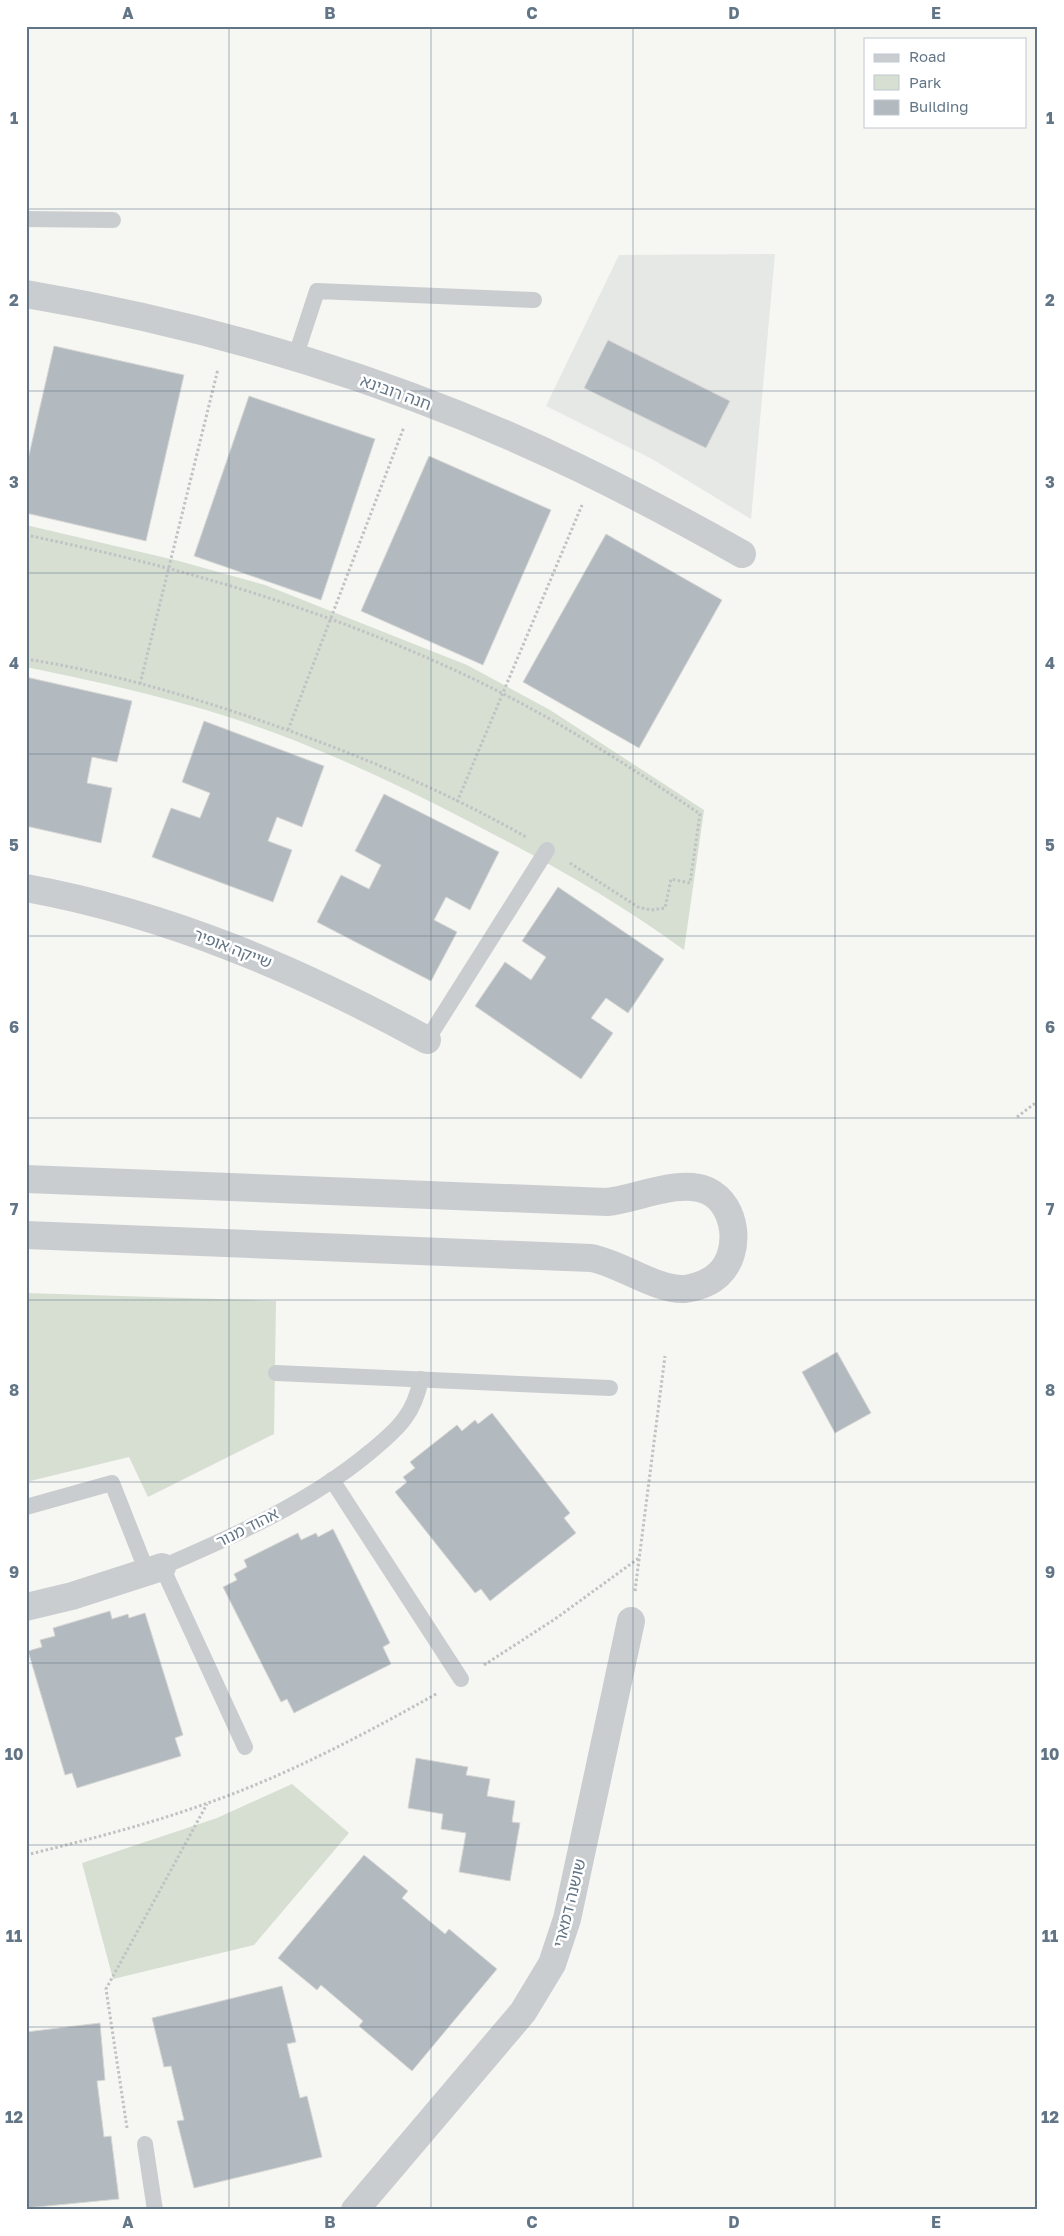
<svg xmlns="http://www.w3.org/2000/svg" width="1064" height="2236" viewBox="0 0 1064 2236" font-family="'Golos Text','Noto Sans Hebrew',sans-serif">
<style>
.built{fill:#e6e8e5}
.green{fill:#d6dfd2}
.building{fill:#b2b9bf;stroke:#d7d7d5}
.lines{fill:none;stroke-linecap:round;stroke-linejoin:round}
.path{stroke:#c0c2c4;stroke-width:3;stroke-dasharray:2.5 2.5;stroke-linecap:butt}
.service{stroke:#cacdd0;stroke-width:16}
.minor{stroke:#cacdd0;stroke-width:28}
.tertiary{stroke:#cacdd0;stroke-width:28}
.grid{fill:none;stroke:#627586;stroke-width:1;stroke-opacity:0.55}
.labels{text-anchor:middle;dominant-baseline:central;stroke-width:5;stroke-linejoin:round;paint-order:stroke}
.street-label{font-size:16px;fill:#627586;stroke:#fff}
.neatline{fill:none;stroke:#627586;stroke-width:2}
.grid-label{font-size:16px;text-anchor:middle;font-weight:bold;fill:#627586}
</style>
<rect width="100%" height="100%" fill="#f6f6f2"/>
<path class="built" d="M775,254L751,519L652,459L546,406L619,255Z"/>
<g class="green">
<path d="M26,525L179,561L265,585L467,665L550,710L704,810L684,950C617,901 544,860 470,822C380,775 287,732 188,705C135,690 80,678 26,667Z"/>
<path d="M26,1293L276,1301L274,1434L148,1497L129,1457L26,1482Z"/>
<path d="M292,1784L349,1833L254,1945L113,1979L82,1863L217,1818Z"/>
</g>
<g class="building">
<path d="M608,340L730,401L706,448L584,388Z"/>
<path d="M54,346L184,375L146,541L26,513V468Z"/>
<path d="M249,396L375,439L321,600L194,556Z"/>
<path d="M429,456L551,510L483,665L361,611Z"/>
<path d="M606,534L722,600L639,748L523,682Z"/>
<path d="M26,677L132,701L117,762L92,757L87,783L112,788L101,843L26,826Z"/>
<path d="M204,721L324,766L302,827L277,817L268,841L292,850L273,902L152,857L171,808L200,818L210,793L182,782Z"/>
<path d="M384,794L499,852L470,910L446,897L434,920L457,932L431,981L317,922L341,875L369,889L381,865L355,851Z"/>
<path d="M558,887L664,959L628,1013L606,998L591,1018L613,1033L581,1079L475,1006L505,962L531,980L546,957L522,941Z"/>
<path d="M837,1352L871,1413L835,1433L802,1372Z"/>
<path d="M492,1413L570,1513L564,1518L576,1533L490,1601L481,1589L475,1593L395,1492L407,1482L403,1477L415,1468L410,1462L457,1425L462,1431L475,1420L478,1424Z"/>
<path d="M333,1529L390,1643L383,1647L391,1664L294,1713L287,1699L281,1702L223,1587L237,1580L234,1574L247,1567L244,1560L298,1533L301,1540L316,1533L318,1537Z"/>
<path d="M110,1611L112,1619L128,1614L129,1618L145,1613L183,1735L175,1738L181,1756L77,1788L72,1773L65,1775L28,1651L42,1647L40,1640L55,1636L53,1628Z"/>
<path d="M416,1758L468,1767L466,1775L490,1779L487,1796L515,1801L512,1822L520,1823L510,1881L459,1872L466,1833L441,1829L443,1814L408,1808Z"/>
<path d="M364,1855L408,1891L402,1898L445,1934L449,1929L497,1969L412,2071L359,2026L363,2021L321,1985L317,1990L278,1958Z"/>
<path d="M282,1986L296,2042L287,2044L300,2098L307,2096L322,2157L194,2188L177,2121L184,2120L171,2066L164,2067L152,2018Z"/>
<path d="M100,2023L105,2080L97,2081L104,2137L111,2136L119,2199L26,2208V2032Z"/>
</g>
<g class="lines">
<g class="path">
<path d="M26,535C166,564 302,602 432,660C527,701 615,756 700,814L690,883L671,879L665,908L651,910L638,907L570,863"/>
<path d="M26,659C103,671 179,693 253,718C347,750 440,788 526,837"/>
<path d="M140,684L218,369"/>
<path d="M288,730L404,427"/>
<path d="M457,802L582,505"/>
<path d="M1017,1117L1038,1101"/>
<path d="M635,1591L665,1356"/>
<path d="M484,1665L555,1619L639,1558"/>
<path d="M26,1855C87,1840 146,1825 205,1804C286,1776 363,1735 438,1693"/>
<path d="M127,2128L106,1989L207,1804"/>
</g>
<g class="service">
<path d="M26,219L113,220"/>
<path d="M295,358L317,291L534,300"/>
<path d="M427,1040L547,850"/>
<path d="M276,1373L610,1388"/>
<path d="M332,1480L461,1679"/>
<path d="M26,1507L112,1483L147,1572"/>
<path d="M245,1747L162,1567C234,1536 309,1503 370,1452C382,1442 396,1431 405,1418C414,1406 418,1394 421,1379"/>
<path d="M145,2144L155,2210"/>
</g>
<g class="minor">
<path d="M26,294C216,326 406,384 579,468C635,495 689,524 742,554"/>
<path d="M26,888C169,914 301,971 427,1040"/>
<path d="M26,1607L72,1596L162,1567"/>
<path d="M355,2210L523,2012L552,1964L567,1919L631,1621"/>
</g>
<path class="tertiary" d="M26,1179L607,1202C637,1199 679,1178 708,1191C737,1205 742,1252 719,1274C710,1283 697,1287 685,1289C657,1291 620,1263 591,1258L26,1235"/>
</g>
<path class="grid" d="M229,26V2210M431,26V2210M633,26V2210M835,26V2210M26,209H1038M26,391H1038M26,573H1038M26,754H1038M26,936H1038M26,1118H1038M26,1300H1038M26,1482H1038M26,1663H1038M26,1845H1038M26,2027H1038"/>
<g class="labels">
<g class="street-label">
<text transform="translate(396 392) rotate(20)">חנה רובינא</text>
<text transform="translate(233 948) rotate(21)">שייקה אופיר</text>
<text transform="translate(247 1527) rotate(-27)">אהוד מנור</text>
<text transform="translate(569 1903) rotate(-76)">שושנה דמארי</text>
</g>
</g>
<rect width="1064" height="2236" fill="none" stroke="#ffffff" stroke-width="55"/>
<rect x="864" y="38" width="162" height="90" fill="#ffffff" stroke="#c0c8cf"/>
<rect x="874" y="54" width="25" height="8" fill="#cacdd0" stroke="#c0c8cf"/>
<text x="909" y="62" font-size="15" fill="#627586">Road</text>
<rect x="874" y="75" width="25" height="15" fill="#d6dfd2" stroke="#c0c8cf"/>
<text x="909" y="88" font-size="15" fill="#627586">Park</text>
<rect x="874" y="100" width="25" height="15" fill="#b2b9bf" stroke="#c0c8cf"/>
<text x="909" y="112" font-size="15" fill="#627586">Building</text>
<rect x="28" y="28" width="1008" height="2180" class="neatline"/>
<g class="grid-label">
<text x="128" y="19">A</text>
<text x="330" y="19">B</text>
<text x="532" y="19">C</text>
<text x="734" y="19">D</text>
<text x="936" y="19">E</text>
<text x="14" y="124">1</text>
<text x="1050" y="124">1</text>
<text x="14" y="306">2</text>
<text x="1050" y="306">2</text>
<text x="14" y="488">3</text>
<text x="1050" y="488">3</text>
<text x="14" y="669">4</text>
<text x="1050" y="669">4</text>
<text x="14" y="851">5</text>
<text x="1050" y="851">5</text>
<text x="14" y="1033">6</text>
<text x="1050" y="1033">6</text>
<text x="14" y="1215">7</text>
<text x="1050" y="1215">7</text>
<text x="14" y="1396">8</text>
<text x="1050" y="1396">8</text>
<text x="14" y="1578">9</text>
<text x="1050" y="1578">9</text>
<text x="14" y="1760">10</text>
<text x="1050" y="1760">10</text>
<text x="14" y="1942">11</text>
<text x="1050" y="1942">11</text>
<text x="14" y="2123">12</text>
<text x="1050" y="2123">12</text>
<text x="128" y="2228">A</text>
<text x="330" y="2228">B</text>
<text x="532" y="2228">C</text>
<text x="734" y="2228">D</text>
<text x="936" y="2228">E</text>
</g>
</svg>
